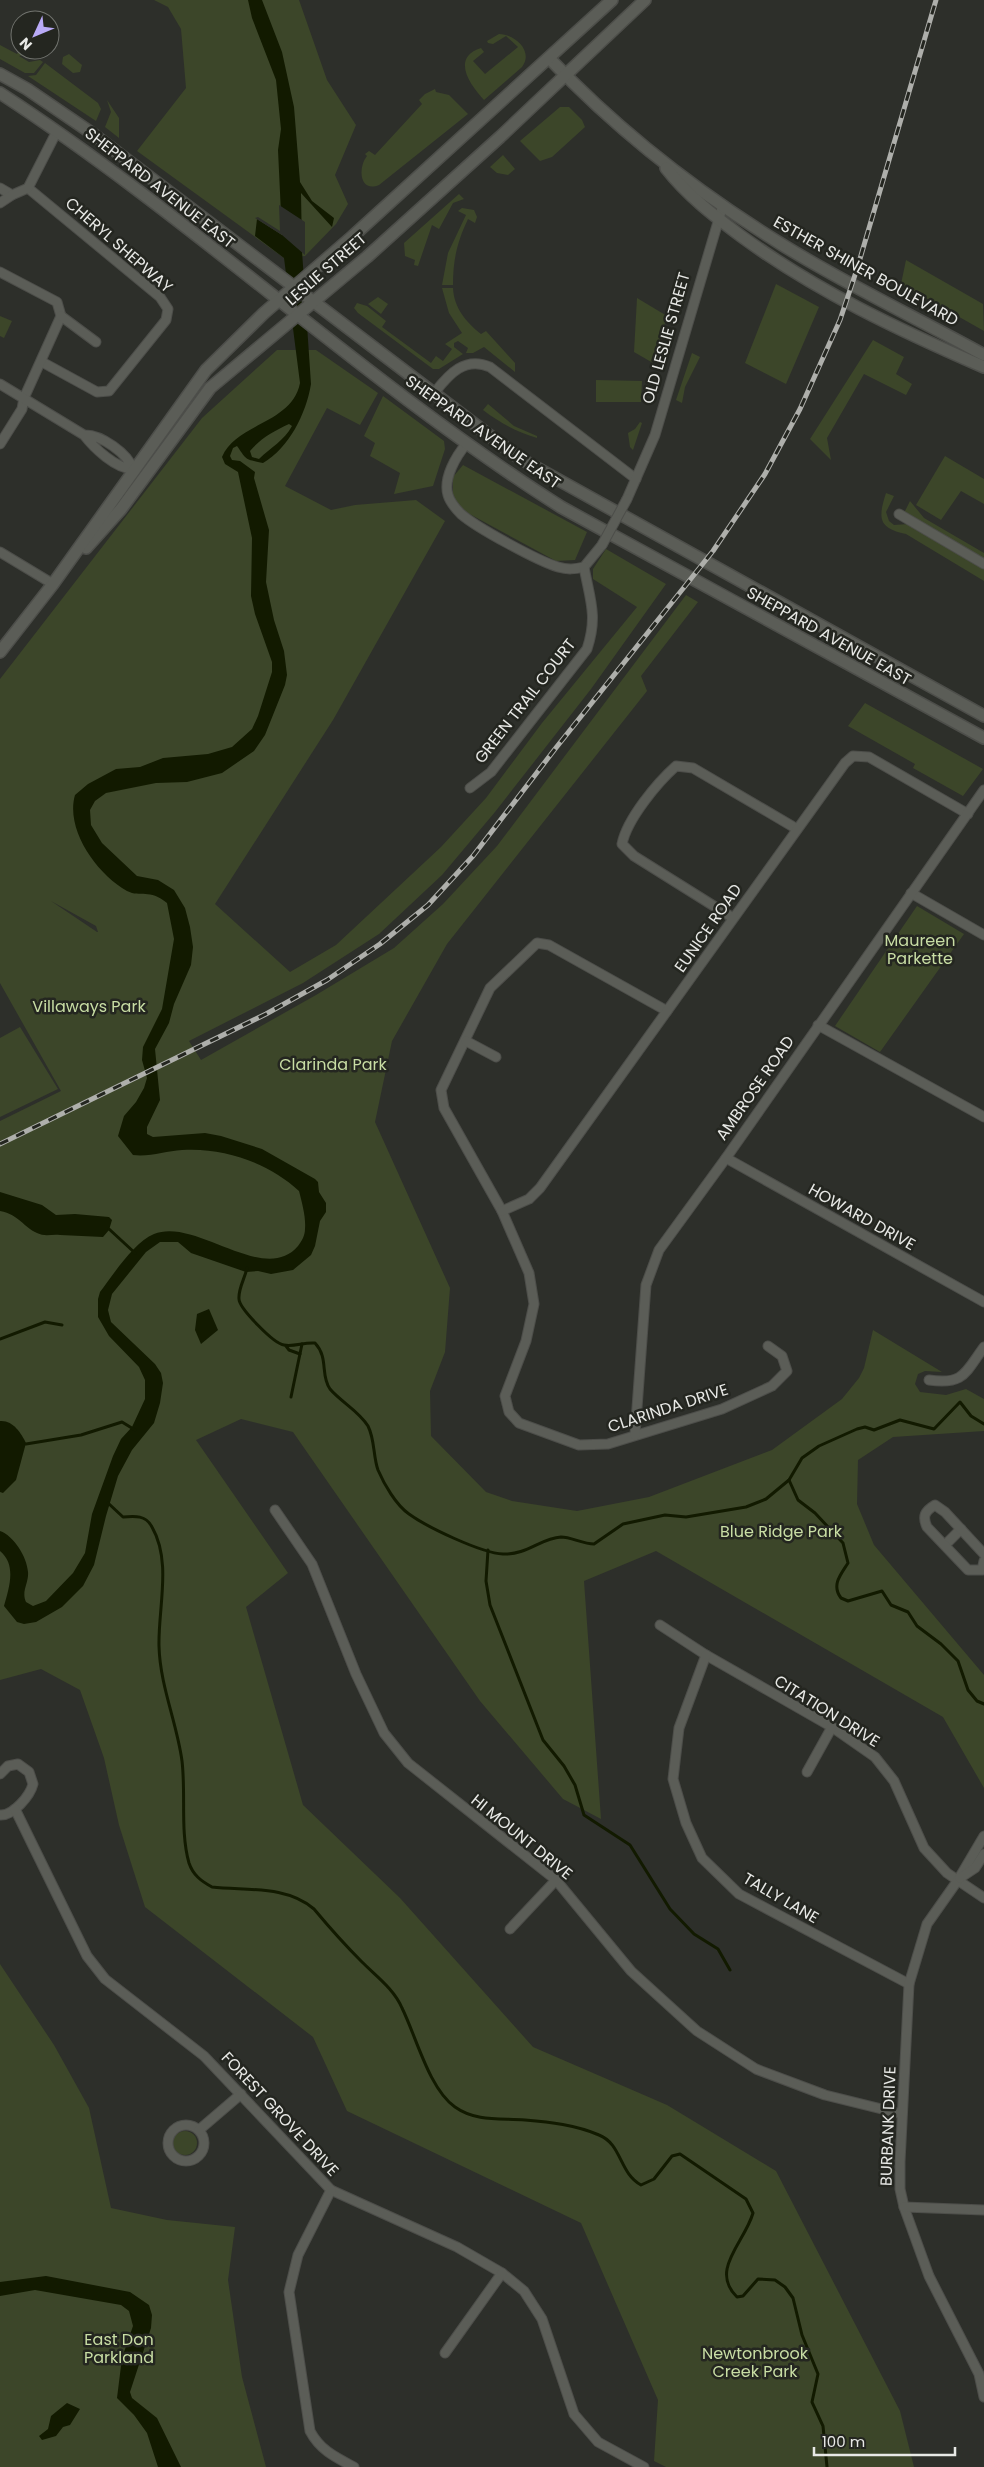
<svg xmlns="http://www.w3.org/2000/svg" width="984" height="2467" viewBox="0 0 984 2467" font-family="Poppins,sans-serif">
<style>
.green{fill:#3c4629;fill-rule:evenodd}
.water{fill:#121a00;fill-rule:evenodd}
.pier{fill:#2d2f2a}
.lines{fill:none;stroke-linecap:round;stroke-linejoin:round}
.stream{stroke:#121a00;stroke-width:3}
.street-casing{stroke:#4d4e4a;stroke-width:11}
.secondary-casing{stroke:#4d4e4a;stroke-width:14}
.street{stroke:#5b5d57;stroke-width:9}
.secondary{stroke:#5b5d57;stroke-width:11}
.rail-casing{stroke:#aeafab;stroke-width:5}
.rail{stroke:#242620;stroke-width:3;stroke-dasharray:9;stroke-linecap:butt}
.street-bridge-casing{stroke:#4d4e4a;stroke-width:11;stroke-linecap:butt}
.street-bridge{stroke:#5b5d57;stroke-width:9}
.labels{text-anchor:middle;dominant-baseline:central;stroke-width:5;stroke-linejoin:round;paint-order:stroke}
.street-label{font-size:16px;fill:#e8e9e6;stroke:#242620}
.park-label{font-size:16px;fill:#c8dda4;stroke:#242620}
</style>
<rect width="100%" height="100%" fill="#2d2f2a"/>
<g class="green">
<path d="M154,0H299L327,80L356,125L335,175L348,204L336,224L305,256L284,258L137,151L186,88L181,29L168,7Z"/>
<path d="M499,34C515,34 534,51 522,67L484,100C471,86 450,58 481,48L484,52L473,61L485,74L518,47L506,36L493,44L488,43L487,41Z"/>
<path d="M0,45L17,54L20,49L28,50L30,53L19,56L29,62L40,60L43,62L34,73H25L0,59Z"/>
<path d="M69,54L82,65L80,72L73,73L62,64L63,57Z"/>
<path d="M45,63L98,103L101,109L96,121L28,76L36,75Z"/>
<path d="M435,89L436,92L449,95L468,114L379,185C359,193 358,167 367,156L365,154L369,151L375,155L422,104L419,100L425,94Z"/>
<path d="M107,100L119,118V138L105,127L111,112Z"/>
<path d="M560,107H569L582,120L585,127L552,157L540,161L520,141Z"/>
<path d="M503,155L515,169L508,175L497,173L490,167Z"/>
<path d="M459,194L464,199L453,203L439,229L432,225L418,266L414,265L415,260L405,256L404,243Z"/>
<path d="M462,208L474,210L477,217L475,223L468,219C457,242 453,260 453,285H442L448,253L466,215L458,211Z"/>
<path d="M906,260L983,304L984,331L901,284Z"/>
<path d="M776,284L819,307L786,384L745,363Z"/>
<path d="M442,288H453C454,308 466,322 481,334L486,331L515,363V372L484,347L473,353H466L468,348L458,341L454,343V347L463,354L439,369H433L358,313L354,308L357,303L367,306L386,321L382,327L431,363L436,356L443,361L452,349L445,344L462,333L449,313Z"/>
<path d="M378,297L388,304L381,314L368,304Z"/>
<path d="M637,298L667,316L653,363L634,352Z"/>
<path d="M0,316L12,321L4,338L0,336Z"/>
<path d="M873,340L904,357L896,374L912,384L906,395L864,374L827,438L831,460L810,439Z"/>
<path d="M277,350H316L378,393L360,425L327,408L285,486L331,510L355,505L416,500L445,521L333,720L215,904L290,972L336,945L441,847L486,798L542,723L637,607L593,579V569L606,549L666,584L591,689L495,812L442,875L379,934L303,983L189,1041L201,1060L316,995L394,948L443,904L497,846L686,595L698,602L641,676L647,691L447,944L392,1041L375,1122L450,1288L445,1352L430,1391L431,1436L486,1492L512,1501L577,1511L649,1497L772,1450L842,1399L859,1378L864,1368L873,1330L942,1372L925,1371L918,1374L915,1384L920,1392L946,1395L966,1389L984,1399V1431L893,1437L858,1460L857,1504L874,1545L984,1675V1788L943,1717L656,1551L584,1581L601,1819L563,1799L480,1701L293,1432L241,1419L196,1440L288,1573L246,1607L303,1805L400,1898L533,2047L667,2105L776,2171L900,2411L914,2467H666L654,2461L658,2400L581,2223L347,2111L313,2037L145,1907L119,1825L104,1758L80,1690L41,1669L0,1680V1121L61,1091L0,983V679L202,418ZM51,901L96,926L98,932H97Z"/>
<path d="M692,353L700,357L685,387L682,403L676,400Z"/>
<path d="M596,380L642,381L641,402H596Z"/>
<path d="M383,396L444,441L445,449L433,486L394,494L400,473L370,456L375,443L364,436Z"/>
<path d="M488,404L514,426L537,436V438C517,432 500,423 483,410Z"/>
<path d="M640,422L642,423L633,450L630,447L628,433L635,429Z"/>
<path d="M945,456L984,479V504L961,491L941,520L916,505Z"/>
<path d="M463,465L587,532L575,560L556,561L464,511L453,497V477Z"/>
<path d="M886,493L894,496L886,512L889,521L894,525L909,524L984,566V581L906,534C878,528 878,518 886,493Z"/>
<path d="M910,501L924,518L984,553V559L904,513Z"/>
<path d="M865,703L983,769L963,796L913,768L915,764L848,726Z"/>
<path d="M917,906L964,934L880,1052L835,1026Z"/>
<path d="M20,1027L58,1089L0,1117V1038Z"/>
<path d="M0,1964L54,2045L89,2108L111,2208L167,2220L235,2227L228,2280L242,2377L266,2467H0Z"/>
<circle cx="185" cy="2143" r="12"/>
</g>
<g class="water">
<path d="M248,0H262L282,52L294,107L300,182L312,201L334,218L332,227L301,193L302,251L311,384C306,414 289,448 263,463C244,459 247,460 237,446L233,448L230,456L232,460L240,461L255,472L254,478L269,530L266,582L274,620L284,651L287,675L285,685L265,735L254,751L222,773L187,782L156,783L106,793L95,801L90,810L91,825L102,843L137,876L158,880L174,890L185,908L190,927L193,947L191,965L174,1004L169,1023L155,1049L160,1100L147,1127V1134L153,1137L205,1133L221,1136L262,1149L315,1179L318,1182L319,1192L326,1203V1212L320,1221L315,1246L311,1255L293,1270L271,1274L258,1271L246,1272L191,1253L178,1242H160L146,1252L112,1294L108,1310L111,1322L155,1364L161,1373L163,1383L160,1403L154,1423L132,1450L118,1476L106,1516L94,1565L83,1586L62,1607L36,1622L24,1624L17,1622L4,1606C9,1588 17,1565 0,1551V1531C14,1536 27,1557 28,1572C29,1583 21,1591 26,1602L33,1606L46,1601L73,1573L85,1553L92,1514L113,1456L121,1439L132,1427L145,1399V1380L139,1367L109,1336L98,1317V1299L100,1292C113,1275 134,1242 154,1234C196,1217 264,1286 298,1246C302,1241 305,1235 305,1229C306,1217 302,1203 299,1191C269,1163 223,1147 182,1150C166,1151 150,1157 133,1155L118,1136L124,1116L136,1102L144,1088L147,1078L142,1060L143,1047L162,1009L174,939L167,903C149,888 141,898 127,891C97,874 65,830 75,795L88,784L116,769L140,767L163,758L208,754L232,747L252,729L258,716L272,672V662L255,614L251,596L252,538L238,472L225,464L222,457C236,423 292,424 300,383L284,258L255,236L257,219L282,235L278,150L281,129L276,80L252,18ZM289,424L292,426C284,441 271,447 259,459L252,457L250,451C261,438 274,431 289,424Z"/>
<path d="M0,1192L42,1205L56,1215L75,1214L109,1217L112,1220L109,1230L103,1237C89,1236 75,1236 60,1235C51,1234 45,1237 37,1233C23,1227 20,1215 0,1211Z"/>
<path d="M209,1309L218,1330L201,1344L195,1330L197,1314Z"/>
<path d="M0,1421C13,1420 21,1433 26,1443L16,1480L3,1493L0,1492Z"/>
<path d="M46,2276L130,2292L149,2305L152,2315L151,2328L130,2392L132,2398L157,2418L181,2467H158L147,2433L134,2415L117,2398L122,2358L133,2326L129,2311L121,2305L35,2290L0,2296V2282Z"/>
<path d="M67,2403L80,2409L70,2425L63,2427L56,2436L42,2440L39,2436L48,2429L51,2416Z"/>
</g>
<path class="pier" d="M279,205L305,222V255L282,235L255,218L258,217L280,231Z"/>
<g class="lines">
<g class="stream">
<path d="M109,1229L135,1253"/>
<path d="M247,1268C245,1278 238,1289 239,1299C239,1308 274,1344 284,1345C294,1347 304,1342 315,1343C329,1358 320,1375 330,1389C341,1402 359,1411 368,1426C375,1440 373,1456 378,1470C384,1484 396,1505 409,1514C427,1527 481,1553 503,1554C527,1555 541,1538 561,1537C571,1537 583,1544 594,1544L623,1524L665,1515L686,1517L746,1507L766,1499L789,1480L802,1458L819,1446L857,1429L865,1427L874,1430L900,1420L934,1429L960,1402L971,1416L984,1424"/>
<path d="M0,1339L45,1322L62,1325"/>
<path d="M286,1346L289,1350L300,1354"/>
<path d="M291,1397L302,1344"/>
<path d="M26,1444L81,1435L122,1422L135,1430"/>
<path d="M789,1480L798,1500L815,1513L843,1543L848,1563C841,1574 831,1585 841,1598L848,1601L882,1591L891,1605L908,1612L917,1626L941,1644L958,1661L968,1690L977,1701L984,1704"/>
<path d="M108,1503L123,1517C135,1516 146,1515 152,1527C172,1562 158,1608 159,1646C160,1686 177,1723 182,1761C186,1795 180,1831 189,1863C193,1875 201,1881 212,1887C246,1891 286,1885 314,1909C329,1927 345,1945 362,1962C376,1976 394,1989 402,2008C416,2036 429,2089 455,2107C476,2122 501,2118 525,2120C550,2122 576,2125 599,2135C622,2144 619,2173 641,2185L654,2179L672,2156L680,2154L746,2199L753,2213C745,2242 709,2270 737,2297L743,2296L758,2279L775,2280L785,2287L793,2298L802,2335L818,2374L812,2402L823,2426L827,2467"/>
<path d="M488,1550L486,1581L490,1605L543,1740L564,1766L575,1785L584,1815L630,1845L670,1909L694,1934L718,1949L730,1970"/>
</g>
<g class="street-casing">
<g id="street">
<path d="M0,188L12,195"/>
<path d="M28,188L160,297L168,309L166,320L109,391L97,392L42,362"/>
<path d="M0,203L12,195L28,188L57,131"/>
<path d="M0,272L57,302L61,316L24,398L22,409L0,444"/>
<path d="M61,316L96,342"/>
<path d="M0,384L84,435C94,448 116,469 133,469C128,454 101,434 84,435"/>
<path d="M435,392C449,374 465,356 490,367L636,479"/>
<path d="M467,443C456,456 443,478 448,495C450,502 456,509 461,514C477,528 538,561 558,567C568,570 575,569 584,567L602,545"/>
<path d="M627,499L655,435L723,205"/>
<path d="M899,514L984,564"/>
<path d="M0,552L53,584"/>
<path d="M470,788L491,772L587,649C598,616 590,600 584,567"/>
<path d="M911,893L984,935"/>
<path d="M733,918L634,856L622,844C627,819 657,783 676,766L693,768L797,829"/>
<path d="M667,1011L549,945L537,943L490,988L441,1090L444,1108L502,1211L529,1273L534,1304L526,1341L505,1396L509,1412L519,1423L579,1445L608,1444L722,1409L772,1386L787,1371L782,1356L768,1346"/>
<path d="M818,1025L984,1117"/>
<path d="M466,1041L496,1057"/>
<path d="M726,1158L984,1302"/>
<path d="M502,1211L529,1199L540,1188L845,763L853,756L869,757L968,814"/>
<path d="M929,1380C964,1385 965,1373 984,1347"/>
<path d="M635,1435L646,1285L659,1250L726,1158L984,790"/>
<path d="M275,1510L312,1564L356,1674L384,1733L408,1763L556,1880L631,1971L697,2031L756,2069L825,2095L902,2114"/>
<path d="M946,1544L961,1529"/>
<path d="M984,1554L945,1512L935,1505C925,1511 922,1516 927,1527L968,1570H982L984,1561"/>
<path d="M660,1625L706,1655L832,1727L875,1757L894,1781L924,1848L947,1873L984,1898"/>
<path d="M706,1655L679,1728L673,1779L686,1823L702,1858L739,1894L909,1984"/>
<path d="M807,1772L832,1727"/>
<path d="M0,1774L8,1766L18,1764L29,1772L33,1784C30,1796 13,1816 0,1815"/>
<path d="M15,1809L87,1956L105,1979L204,2056L331,2190L457,2247L502,2273L524,2291L542,2319L574,2414L598,2442L644,2467"/>
<path d="M984,1836L958,1880L927,1924L909,1984L900,2162V2189L904,2207L929,2276L979,2374L984,2397"/>
<path d="M960,1878L975,1868L984,1854"/>
<path d="M510,1929L556,1880"/>
<circle cx="186" cy="2143" r="18"/>
<path d="M199,2130L241,2094"/>
<path d="M331,2190L298,2255L289,2292L310,2431C320,2450 335,2457 354,2467"/>
<path d="M904,2207L984,2210"/>
<path d="M445,2353L502,2273"/>
</g>
</g>
<g class="secondary-casing">
<g id="secondary">
<path d="M549,58C618,131 697,192 781,244C847,285 917,318 984,355"/>
<path d="M0,74L27,89L93,134L519,458L984,716"/>
<path d="M0,93C195,220 364,382 561,507L984,738"/>
<path d="M666,168C687,195 713,215 741,236C816,291 899,330 984,367"/>
<path d="M86,548L121,509L210,388L367,257L500,137L645,0"/>
<path d="M0,652L53,584L206,370L264,313L353,236L612,0"/>
</g>
</g>
<use href="#street" class="street"/>
<use href="#secondary" class="secondary"/>
<g class="rail-casing">
<path id="rail" d="M0,1144L266,1014L327,980L380,944L428,905L473,856L555,749L713,551L765,474L800,409L840,320L857,269L936,0"/>
</g>
<use href="#rail" class="rail"/>
<g class="street-bridge-casing">
<path id="street-bridge" d="M602,545L627,499"/>
</g>
<use href="#street-bridge" class="street-bridge"/>
</g>
<g class="labels">
<g class="street-label">
<text transform="translate(160 188) rotate(38)">SHEPPARD AVENUE EAST</text>
<text transform="translate(119 245) rotate(41)">CHERYL SHEPWAY</text>
<text transform="translate(326 269) rotate(-41)">LESLIE STREET</text>
<text transform="translate(866 271) rotate(29)">ESTHER SHINER BOULEVARD</text>
<text transform="translate(666 338) rotate(-74)">OLD LESLIE STREET</text>
<text transform="translate(483 432) rotate(35)">SHEPPARD AVENUE EAST</text>
<text transform="translate(829 636) rotate(29)">SHEPPARD AVENUE EAST</text>
<text transform="translate(525 701) rotate(-52)">GREEN TRAIL COURT</text>
<text transform="translate(708 928) rotate(-55)">EUNICE ROAD</text>
<text transform="translate(755 1088) rotate(-55)">AMBROSE ROAD</text>
<text transform="translate(862 1217) rotate(29)">HOWARD DRIVE</text>
<text transform="translate(668 1408) rotate(-18)">CLARINDA DRIVE</text>
<text transform="translate(827 1711) rotate(32)">CITATION DRIVE</text>
<text transform="translate(522 1837) rotate(39)">HI MOUNT DRIVE</text>
<text transform="translate(781 1898) rotate(30)">TALLY LANE</text>
<text transform="translate(280 2114) rotate(47)">FOREST GROVE DRIVE</text>
<text transform="translate(888 2126) rotate(-88)">BURBANK DRIVE</text>
</g>
<g class="park-label">
<text x="920" y="940">Maureen<tspan x="920" dy="18">Parkette</tspan></text>
<text x="89" y="1006">Villaways Park</text>
<text x="333" y="1064">Clarinda Park</text>
<text x="781" y="1531">Blue Ridge Park</text>
<text x="119" y="2339">East Don<tspan x="119" dy="18">Parkland</tspan></text>
<text x="755" y="2353">Newtonbrook<tspan x="755" dy="18">Creek Park</tspan></text>
</g>
</g>
<g transform="translate(35 35) rotate(226)"><circle r="24" fill="#242620" stroke="#72746f"/>
<path d="M0-4L9 19L0 12L-9 19Z" fill="#b9aaf7"/>
<text y="-8" font-size="14" font-weight="bold" text-anchor="middle" fill="#e8e9e6">N</text>
</g>
<path d="M814 2447v8h141v-8" fill="none" stroke="#e8e9e6" stroke-width="2.5"/>
<text x="822" y="2447" font-size="15" fill="#e8e9e6" stroke="#242620" stroke-width="4" paint-order="stroke">100 m</text>
</svg>
